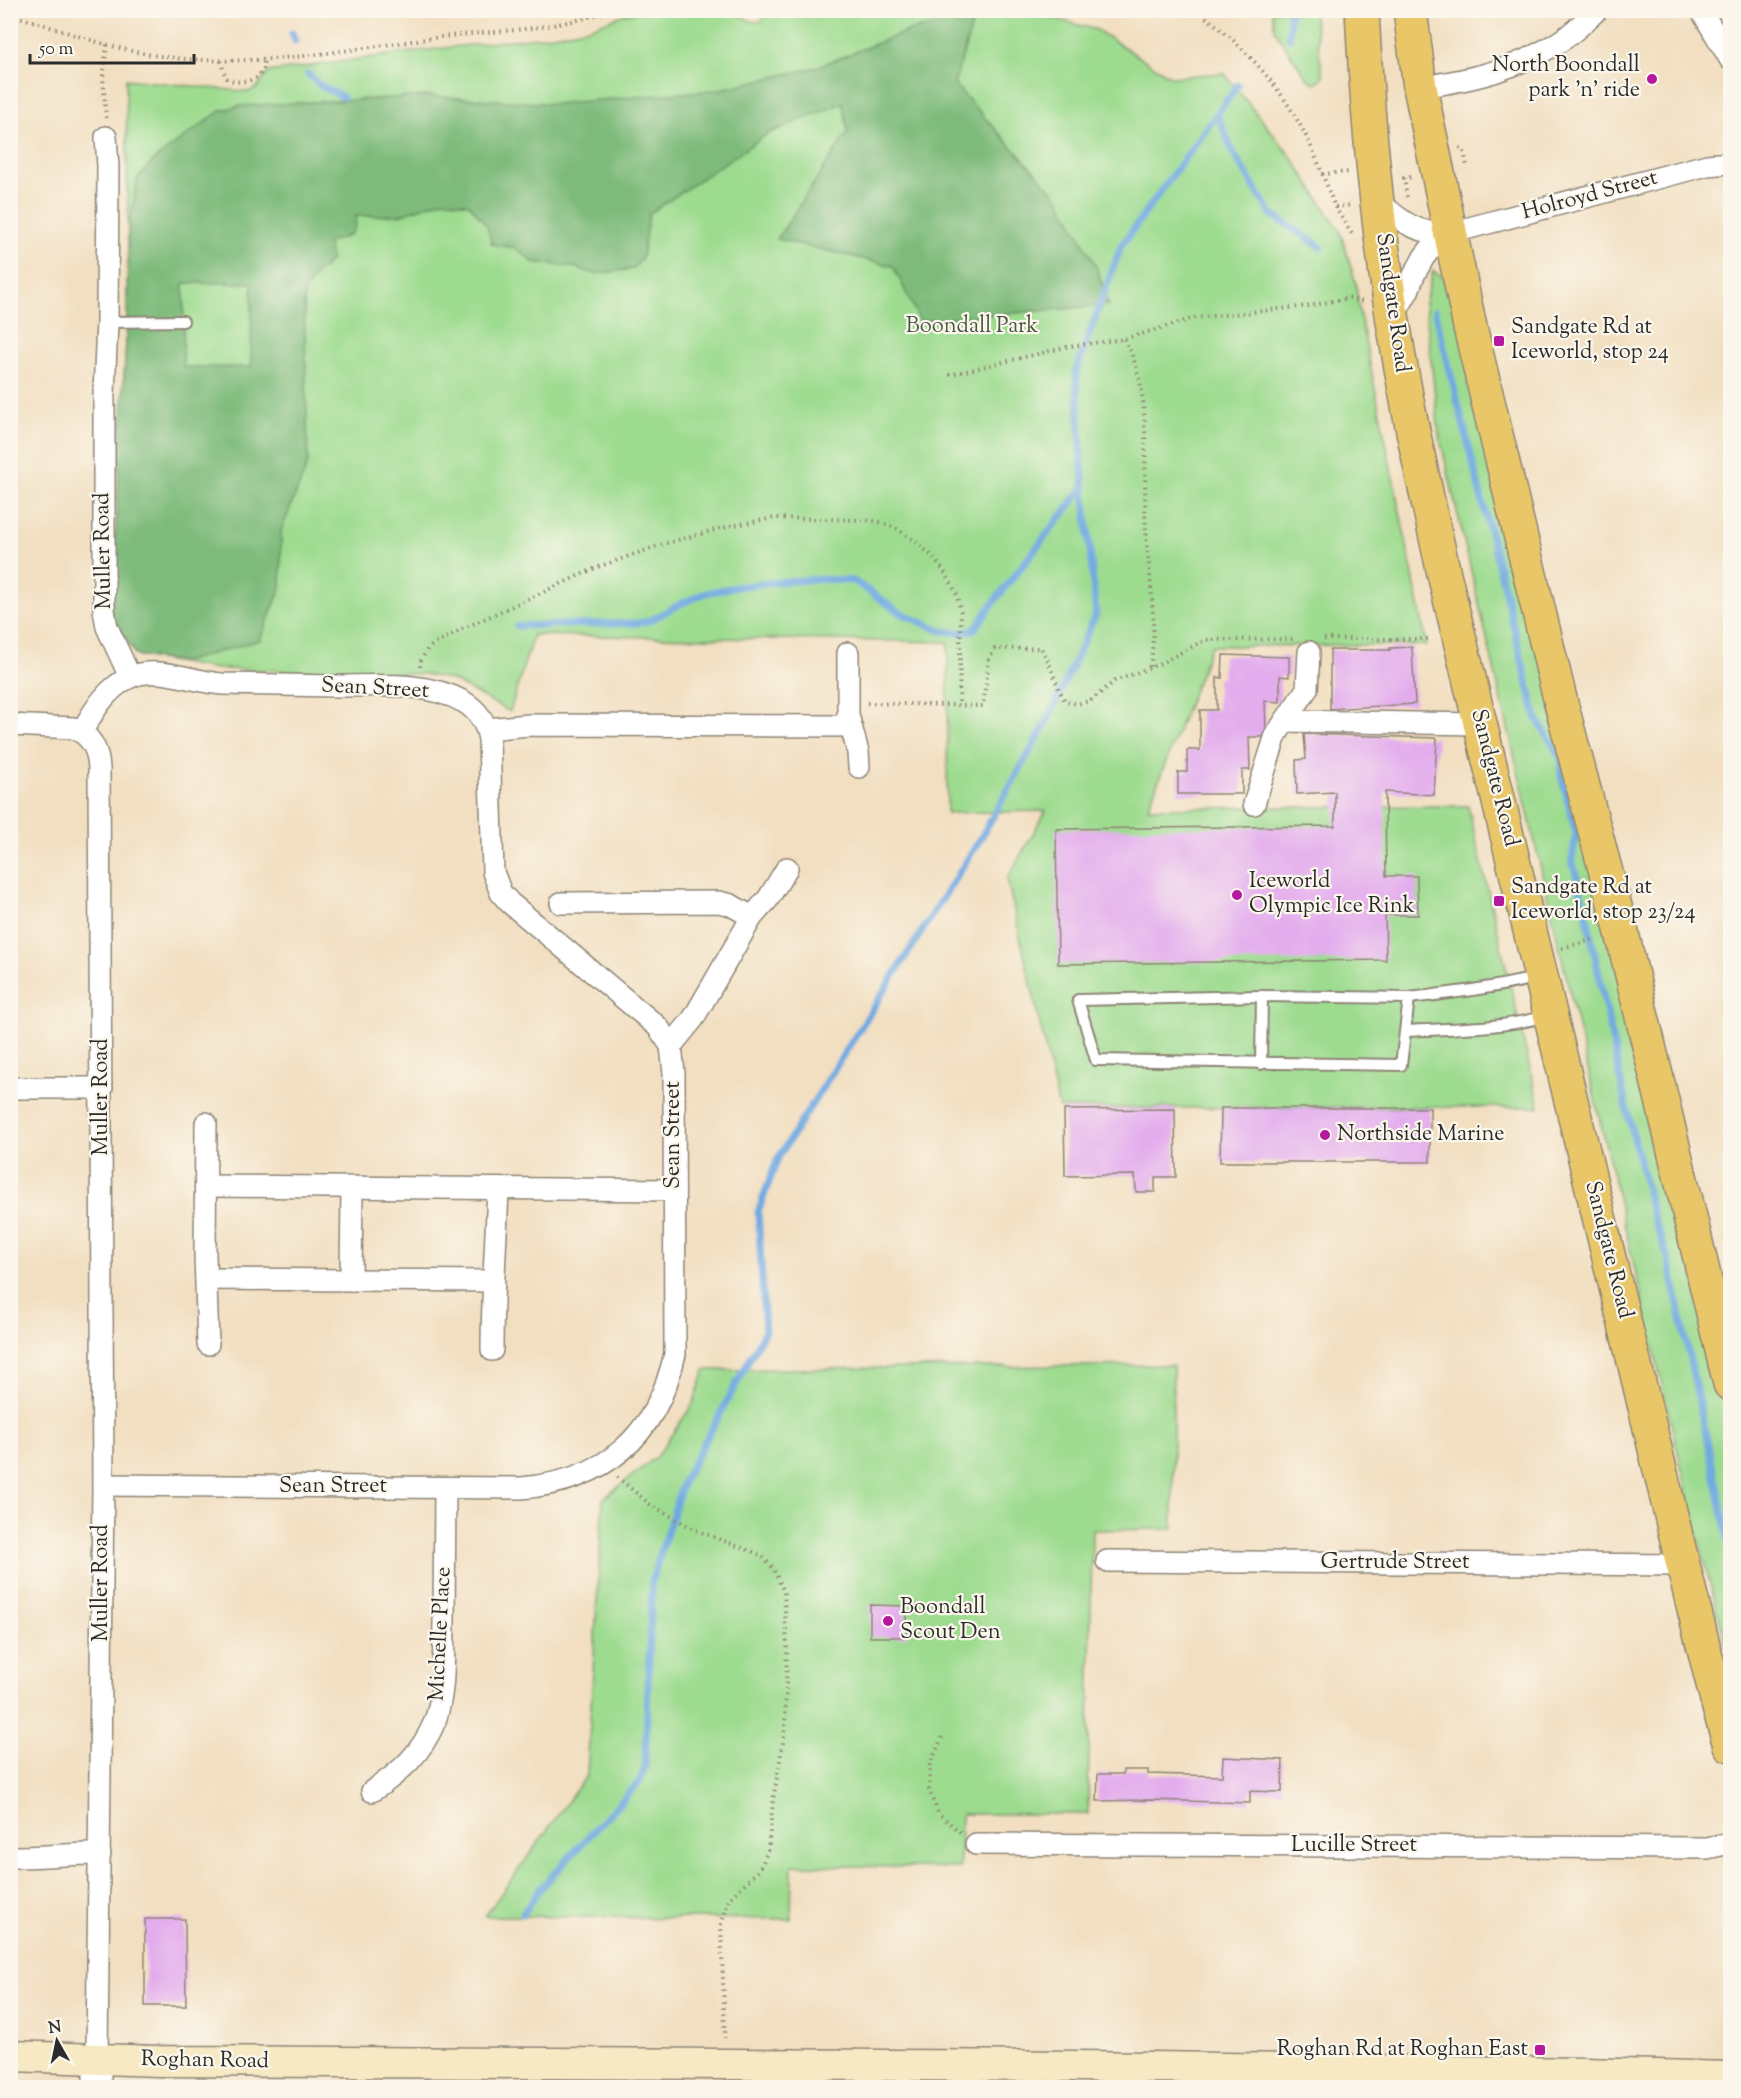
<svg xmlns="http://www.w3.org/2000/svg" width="1741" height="2098" viewBox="0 0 1741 2098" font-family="'Sorts Mill Goudy',serif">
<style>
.green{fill:#9ddb8f;stroke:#64835d;stroke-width:1.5}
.forest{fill:#7ebb7a;stroke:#547352;stroke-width:1.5;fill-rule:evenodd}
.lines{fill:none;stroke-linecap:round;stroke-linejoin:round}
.stream{stroke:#71aae1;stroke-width:7}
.building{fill:#e3aced}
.service-casing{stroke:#8e8576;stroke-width:14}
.minor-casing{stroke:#8e8576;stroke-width:24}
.tertiary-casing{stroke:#8e8576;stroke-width:30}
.secondary-casing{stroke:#8e8576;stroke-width:33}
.trunk-casing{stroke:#8e8576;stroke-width:36}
.path{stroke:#8e8576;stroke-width:4;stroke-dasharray:1.5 4.5;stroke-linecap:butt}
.service{stroke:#fff;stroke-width:10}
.minor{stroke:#fff;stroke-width:21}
.tertiary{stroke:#fff;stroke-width:27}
.secondary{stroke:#f6e9c3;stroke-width:30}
.trunk{stroke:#e9c769;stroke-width:33}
.poi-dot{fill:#b5179e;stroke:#fbf7ec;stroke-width:2}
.labels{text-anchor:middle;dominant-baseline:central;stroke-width:4.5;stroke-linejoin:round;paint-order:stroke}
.poi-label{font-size:22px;fill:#2b2b2b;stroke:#fbf7ec;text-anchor:start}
.street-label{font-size:22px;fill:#2b2b2b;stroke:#fbf7ec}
.park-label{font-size:22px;fill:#485744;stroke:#fbf7ec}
</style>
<rect width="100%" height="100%" fill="#fbf7ec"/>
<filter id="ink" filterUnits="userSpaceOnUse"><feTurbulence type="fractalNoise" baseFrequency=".0167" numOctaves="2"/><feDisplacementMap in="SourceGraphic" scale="12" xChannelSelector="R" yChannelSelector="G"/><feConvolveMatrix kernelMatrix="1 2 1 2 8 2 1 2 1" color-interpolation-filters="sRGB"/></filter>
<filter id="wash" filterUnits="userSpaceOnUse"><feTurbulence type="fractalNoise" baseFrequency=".008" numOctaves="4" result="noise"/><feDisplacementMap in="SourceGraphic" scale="24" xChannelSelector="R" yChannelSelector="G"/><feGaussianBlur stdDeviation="1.35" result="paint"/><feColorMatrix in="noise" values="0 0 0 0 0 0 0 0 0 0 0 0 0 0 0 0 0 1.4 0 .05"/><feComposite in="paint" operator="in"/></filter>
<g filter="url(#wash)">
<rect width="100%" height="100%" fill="#f2dfc1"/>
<g class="green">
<path d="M656,10L731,11L753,22L762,21L766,12L776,11H1027L1097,30L1171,77L1224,73L1293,159L1340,231L1356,284L1359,310L1427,645L1211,646L1148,808L1468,806L1539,1107L1059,1108L1007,879L1046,811L947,813L948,642L533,635L510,712L452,680L424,674L216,669L136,655L111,616L127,323L128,228L126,79L249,92L258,87L268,72L402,53L554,35L589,28L625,14Z"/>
<path d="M1272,11H1313L1323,77L1315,84L1306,77L1275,31Z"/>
<path d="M1433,271L1442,276L1457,298L1575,792L1730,1421V1659L1696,1530L1439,434L1425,302Z"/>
<path d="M1173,1365V1529L1092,1530L1088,1814H961L960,1868L792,1865L791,1919L485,1916L587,1775L603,1499L657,1456L693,1404L705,1370Z"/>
</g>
<path class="forest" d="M962,19L972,25L954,84L1059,198L1096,266L1109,305L920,321L893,266L777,239L848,132L843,103L769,133L649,214L642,258L633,269L595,274L573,267L533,262L516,248L492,244L487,226L469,204L443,200L399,215L356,216C357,236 345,238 328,242L331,259L324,268L316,274L304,291L308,463L281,531V588L260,640L183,662L136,655L111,616L127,323L128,228L138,178L155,159L220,111L238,106L430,96L553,104L716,90L817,67L908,31ZM184,283H252L251,367H183Z"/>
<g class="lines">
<g class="stream">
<path d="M292,33L295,41"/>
<path d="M1289,38L1290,10"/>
<path d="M308,74L321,86L343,97"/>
<path d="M1217,113L1232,151L1271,214L1321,247"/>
<path d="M1435,311L1536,717L1561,758V775L1576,834L1572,860L1586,912L1626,1106L1654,1220L1668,1257L1730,1548"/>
<path d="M517,626L638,623L649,621L680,604L706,593L735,587L777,582L820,579L854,581L901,613L941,631L962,633L975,629L997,598L1084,487"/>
<path d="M523,1914L539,1890L640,1781L645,1766L652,1580L683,1482L765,1331L758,1212L778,1158L979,841L1048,720L1096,614L1082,466L1076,371L1121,246L1238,85"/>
</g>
</g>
<g id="blocks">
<g class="building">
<path d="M1412,647L1415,704L1330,709V650H1390V648Z"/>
<path d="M1223,655L1289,657V677L1280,676V702L1265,701L1266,728L1262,737H1249L1250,770H1242V794H1178V772H1187V750H1200V710H1217V677L1222,678Z"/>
<path d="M1304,734L1437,738L1434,795L1385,792L1386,876H1417L1418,915H1385L1386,960L1058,964L1056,829L1335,826V792L1297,794L1296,760L1306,759Z"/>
<path d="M1221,1108H1430V1162H1220Z"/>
<path d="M1175,1109L1176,1177H1155V1192H1136L1135,1175L1065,1176L1064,1110Z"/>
<path d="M870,1605L906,1606V1637H870Z"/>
<path d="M1223,1757L1283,1760L1282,1792L1250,1791V1803L1148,1800L1097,1801L1098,1774H1123V1770H1148V1774L1222,1776Z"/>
<path d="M145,1919H185L186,2006H145Z"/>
</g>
</g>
</g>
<g filter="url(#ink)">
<use href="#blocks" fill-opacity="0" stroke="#8e8576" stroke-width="1.5"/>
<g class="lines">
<g class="service-casing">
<g id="service">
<path d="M107,322L183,321"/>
<path d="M1262,996L1409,998L1401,1065L1096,1060L1078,1000Z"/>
<path d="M1409,998C1453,993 1495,988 1539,977"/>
<path d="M1406,1031C1453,1028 1501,1029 1546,1016"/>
<path d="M1261,1064L1262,996"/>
</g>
</g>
<g class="minor-casing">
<g id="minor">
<path d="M1701,10L1730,59"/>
<path d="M1420,87C1473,80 1519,69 1565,38C1576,30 1586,20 1597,10"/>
<path d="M1379,202C1402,222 1418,235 1450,233L1707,165L1730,163"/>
<path d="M1393,317L1408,291L1414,275L1424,257L1435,243L1450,233"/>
<path d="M848,653V715L858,752L859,767"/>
<path d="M1285,721L1307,689L1309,652"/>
<path d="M10,725L74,728C91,736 98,749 99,768L103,1485L97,2058"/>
<path d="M487,729L529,725L850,726"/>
<path d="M82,731C95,709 106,689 130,677L107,627L104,610V394L107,322L108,166L106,137"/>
<path d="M1254,804L1276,735L1285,721L1480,724"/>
<path d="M561,903L719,902L731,905L752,917"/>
<path d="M671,1046L693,1019L752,917L768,899L787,868"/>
<path d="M10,1088H102"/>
<path d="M206,1123L205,1255L208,1344"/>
<path d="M206,1186L674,1190"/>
<path d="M207,1279L493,1281"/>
<path d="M351,1280L352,1188"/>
<path d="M492,1350C492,1296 496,1243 498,1189"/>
<path d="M103,1485L521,1488C606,1481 656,1437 675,1354L674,1073L671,1046L658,1027L510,903L501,893L493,872L489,739C486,723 479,711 464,702C427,681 378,686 337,686C299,685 260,685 222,684C192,682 158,665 130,677"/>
<path d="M1107,1561L1683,1565"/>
<path d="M372,1791C400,1773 422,1753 435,1721C446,1689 443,1653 444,1621C444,1576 445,1532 445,1488"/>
<path d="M976,1844L1707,1848L1730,1843"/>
<path d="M10,1857C41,1857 70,1854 100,1854"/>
<path d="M1197,2088V2069"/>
</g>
</g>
<g class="tertiary-casing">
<path id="tertiary" d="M97,2058V2088"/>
</g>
<g class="secondary-casing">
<path id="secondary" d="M10,2056L159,2061L1078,2066L1583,2073L1730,2077"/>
</g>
<g class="trunk-casing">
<g id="trunk">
<path d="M1362,10C1368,136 1382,271 1406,395C1417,455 1431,514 1444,574L1683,1565L1719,1708L1730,1745"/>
<path d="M1410,10L1420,87L1470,327L1561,703L1621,929L1730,1384"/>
</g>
</g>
<g class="path">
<path d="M1196,10C1242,43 1282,87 1307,138C1318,160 1326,184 1335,207L1353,205"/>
<path d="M10,14C59,29 109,49 160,56C255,70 347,49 441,37C501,30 552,31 611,10"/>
<path d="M221,61L225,77C234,84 249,82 258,77L263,69L264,61"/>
<path d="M106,118L103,76L107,44"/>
<path d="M1460,147L1464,151L1467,167"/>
<path d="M1322,174L1348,172"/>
<path d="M1407,197L1404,178L1413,177"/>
<path d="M1335,207L1352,234"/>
<path d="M1124,339C1155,389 1142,472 1146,530C1149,579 1158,617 1150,667"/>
<path d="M949,375L1071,346L1124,339L1195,318L1308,306L1349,298L1363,302"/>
<path d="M1324,639H1431"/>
<path d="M420,667V662L428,648L462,629L598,567L663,544L730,526L774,518L864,520L881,522L897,529L916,542L932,556L946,574L957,595L961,613L959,705"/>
<path d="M867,703L983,706L989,659L995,649L1041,648C1052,665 1055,684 1065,701L1077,704L1090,701L1115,681L1159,664L1205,640L1295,639"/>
<path d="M1562,948L1596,939"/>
<path d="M617,1477L652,1506L698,1531L761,1555L773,1568L784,1592L787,1648L785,1730L773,1801L768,1850L760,1869L729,1899L721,1925L725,2038"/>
<path d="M942,1737L930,1765L929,1790L938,1813L961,1833"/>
</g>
<use href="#service" class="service"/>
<use href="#minor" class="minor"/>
<use href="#tertiary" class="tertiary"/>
<use href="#secondary" class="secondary"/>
<use href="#trunk" class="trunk"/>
</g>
</g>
<g class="poi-dot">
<circle cx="1652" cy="79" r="6"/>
<rect x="1493" y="335" width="12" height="12" rx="3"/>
<circle cx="1237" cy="895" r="6"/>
<rect x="1493" y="895" width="12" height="12" rx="3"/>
<circle cx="1325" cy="1135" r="6"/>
<circle cx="888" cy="1621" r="6"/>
<rect x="1534" y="2044" width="12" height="12" rx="3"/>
</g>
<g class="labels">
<g class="poi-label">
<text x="1640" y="66" text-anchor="end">North Boondall<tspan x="1640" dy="25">park 'n' ride</tspan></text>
<text x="1511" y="328">Sandgate Rd at<tspan x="1511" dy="25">Iceworld, stop 24</tspan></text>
<text x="1249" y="882">Iceworld<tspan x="1249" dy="25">Olympic Ice Rink</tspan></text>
<text x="1511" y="888">Sandgate Rd at<tspan x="1511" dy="25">Iceworld, stop 23/24</tspan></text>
<text x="1337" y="1135">Northside Marine</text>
<text x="900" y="1608">Boondall<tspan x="900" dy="25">Scout Den</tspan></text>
<text x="1528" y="2050" text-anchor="end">Roghan Rd at Roghan East</text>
</g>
<g class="street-label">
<text transform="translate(1590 196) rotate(-15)">Holroyd Street</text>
<text transform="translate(1392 303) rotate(82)">Sandgate Road</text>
<text transform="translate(104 551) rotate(-91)">Muller Road</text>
<text transform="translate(375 689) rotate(3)">Sean Street</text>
<text transform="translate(1494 778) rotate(76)">Sandgate Road</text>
<text transform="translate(102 1097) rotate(-90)">Muller Road</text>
<text transform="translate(674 1135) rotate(-90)">Sean Street</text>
<text transform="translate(1608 1250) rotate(76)">Sandgate Road</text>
<text x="333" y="1487">Sean Street</text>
<text x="1395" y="1563">Gertrude Street</text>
<text transform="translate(102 1583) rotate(-90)">Muller Road</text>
<text transform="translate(441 1634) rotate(-87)">Michelle Place</text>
<text x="1354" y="1846">Lucille Street</text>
<text transform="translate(205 2061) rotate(1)">Roghan Road</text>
</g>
<g class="park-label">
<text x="972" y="327">Boondall Park</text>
</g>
</g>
<rect width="1741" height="2098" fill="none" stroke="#fbf7ec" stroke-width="36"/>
<g transform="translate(57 2041) rotate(351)" stroke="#fbf7ec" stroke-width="4.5" paint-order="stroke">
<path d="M0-4.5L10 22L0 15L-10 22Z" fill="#2b2b2b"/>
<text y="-9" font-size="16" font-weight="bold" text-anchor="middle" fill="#2b2b2b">N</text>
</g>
<path d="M30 54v9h164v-9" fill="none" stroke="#2b2b2b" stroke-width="3"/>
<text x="39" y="54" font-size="18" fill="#2b2b2b" stroke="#fbf7ec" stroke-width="4.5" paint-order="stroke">50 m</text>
</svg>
